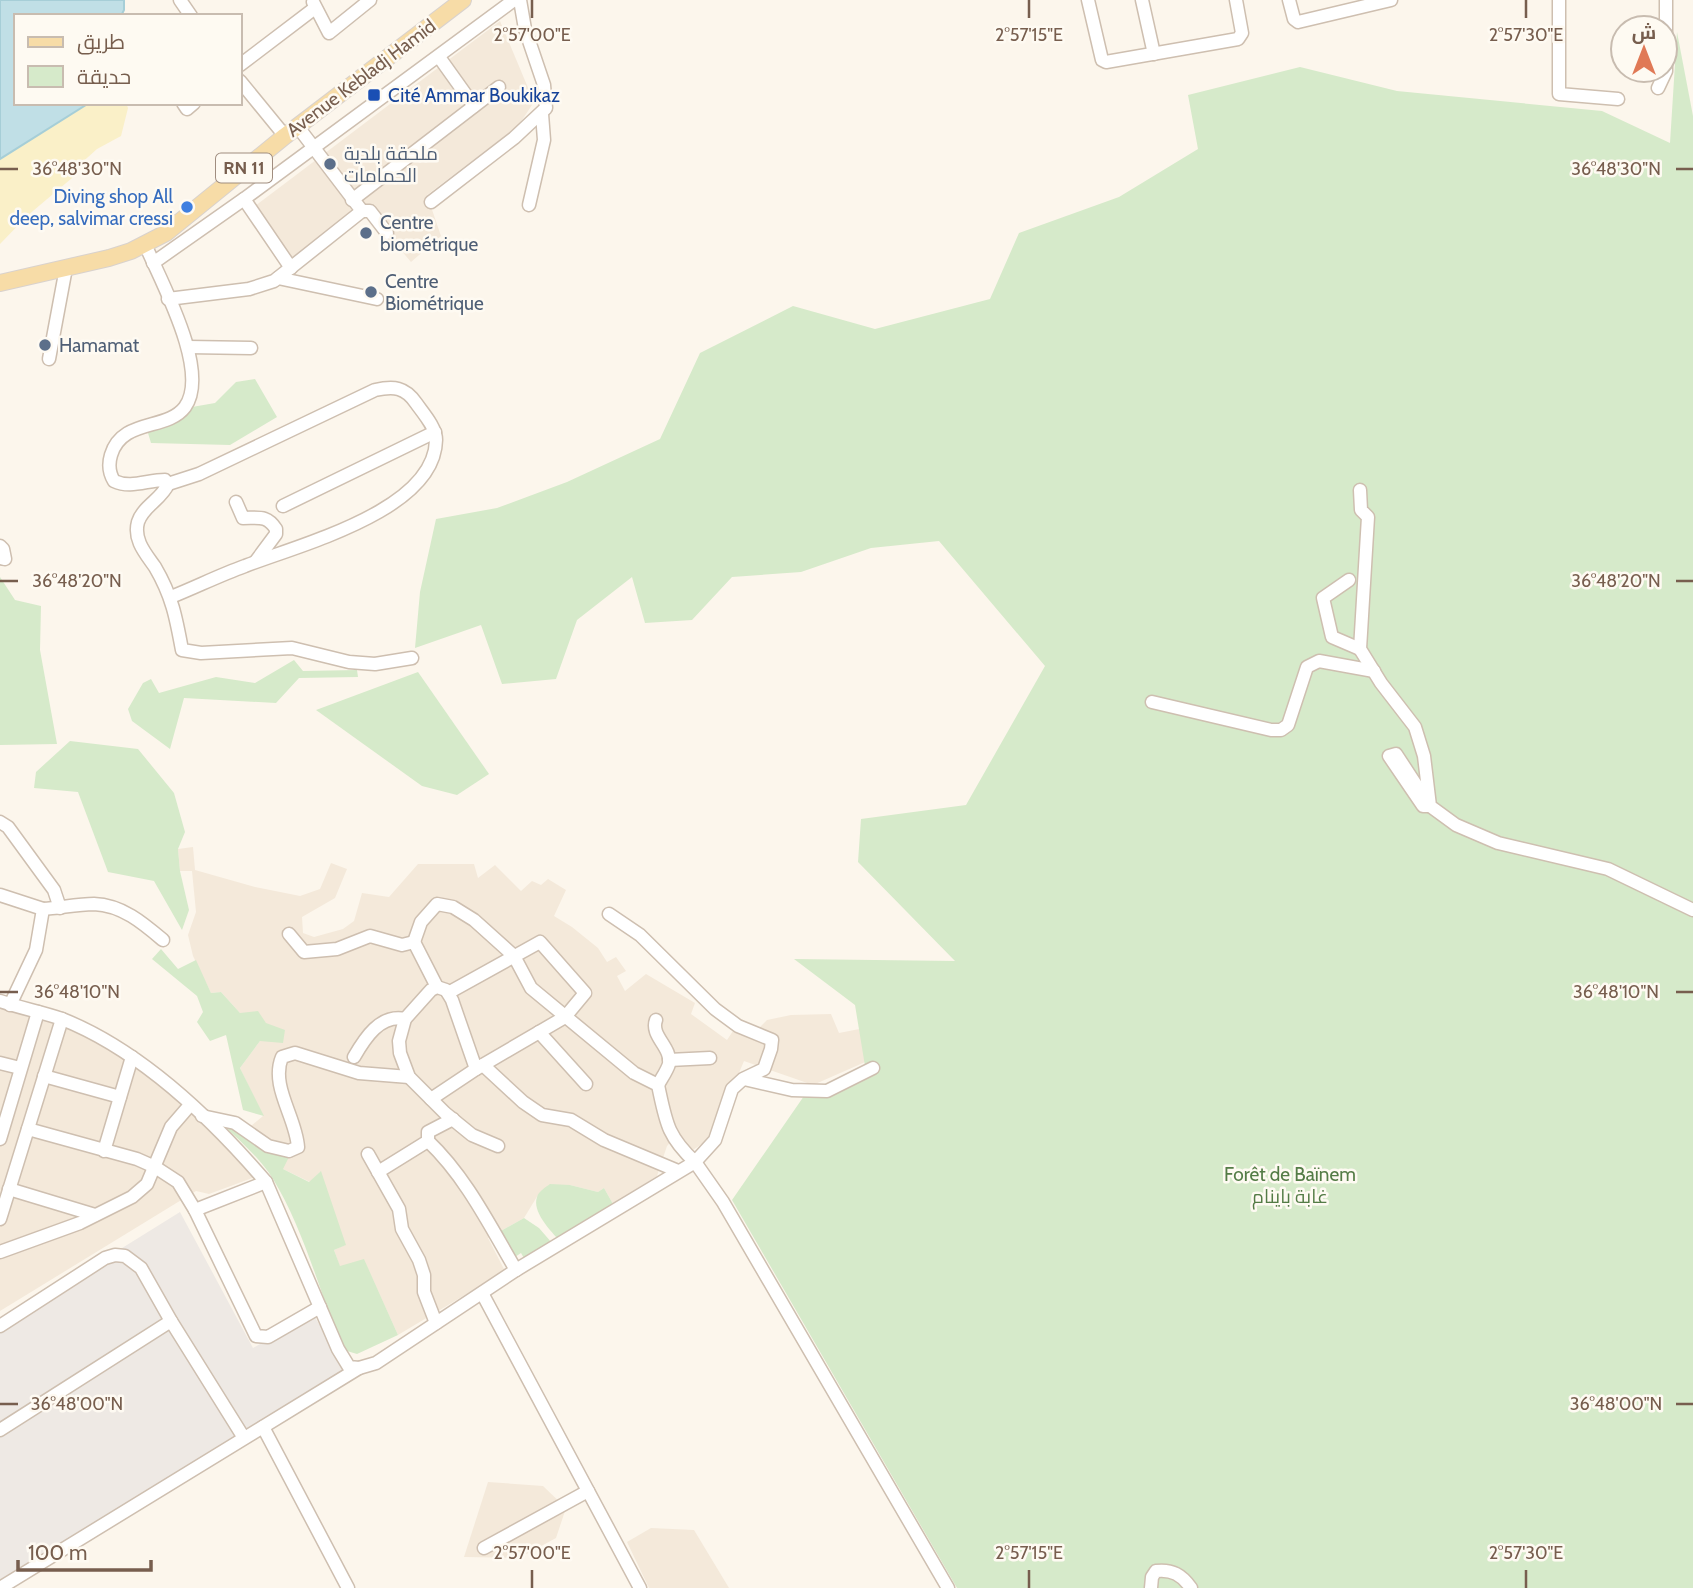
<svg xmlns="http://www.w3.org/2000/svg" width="1693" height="1588" viewBox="0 0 1693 1588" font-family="Cabin,Cairo,sans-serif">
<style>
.residential{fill:#f4e9da}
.industrial{fill:#eee9e4}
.green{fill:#d6eaca}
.sand{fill:#faf0c8}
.water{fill:#c0dfe6;stroke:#a6ced7;stroke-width:2}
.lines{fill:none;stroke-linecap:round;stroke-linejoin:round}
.minor-casing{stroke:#cebfb0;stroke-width:15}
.major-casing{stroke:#d9d2cd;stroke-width:18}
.minor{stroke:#fff;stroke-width:12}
.major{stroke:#f7dca7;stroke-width:16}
.ticks{fill:none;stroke:#775e4e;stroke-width:2.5}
.transit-dot{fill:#1a4fb4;stroke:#fefaf2;stroke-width:2.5}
.service-dot{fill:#5c6f8a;stroke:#fefaf2;stroke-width:2.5}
.shop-dot{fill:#3f7fe0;stroke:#fefaf2;stroke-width:2.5}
.labels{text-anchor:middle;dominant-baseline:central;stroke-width:5;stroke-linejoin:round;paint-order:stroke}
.shield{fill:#fefaf2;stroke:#a08d7f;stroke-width:2}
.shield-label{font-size:18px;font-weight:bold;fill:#775e4e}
.street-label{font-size:19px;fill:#775e4e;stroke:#fefaf2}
.transit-label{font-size:19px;fill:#164399;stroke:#fefaf2;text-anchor:start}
.service-label{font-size:19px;fill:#4e5e75;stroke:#fefaf2;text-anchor:start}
.shop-label{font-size:19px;fill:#366cbe;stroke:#fefaf2;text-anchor:end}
.park-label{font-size:19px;fill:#547c46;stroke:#fefaf2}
.ticks-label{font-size:18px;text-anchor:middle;fill:#775e4e;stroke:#fefaf2;stroke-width:5;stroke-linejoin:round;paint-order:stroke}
</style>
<rect width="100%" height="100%" fill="#fcf6ec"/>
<g class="residential">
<path d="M500,21L534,102L518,126L427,195L441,236L411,262L362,204L293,259L255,206Z"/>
<path d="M193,847L195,870L255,887L300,896L320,889L331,863L347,869L335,898L302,917L303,933L314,937L343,929L354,921L362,893L389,897L418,864H474L478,878L495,865L521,891L532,881L541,885L548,879L566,890L554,916L572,927L598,948L607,962L616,957L626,971L617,976L625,991L646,974L695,1003L691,1014L727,1040L733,1031L749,1038L767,1020L791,1015L831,1014L839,1033L890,1023L897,1048L813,1085L744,1061L712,1137L690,1152L676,1136L667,1146L657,1176L613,1204L604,1188L598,1192L570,1185L538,1195L524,1218L488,1238L505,1271L398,1335L364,1260L340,1267L334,1250L345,1245L320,1172L310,1182L283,1169L267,1141L251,1126L263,1116L240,1068L260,1041L266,1023L240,1013L221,992L211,993L193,956L188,935L196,912L192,871H180L178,849Z"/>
<path d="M0,1000L111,1037L141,1060L255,1177L209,1194L196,1191L0,1311Z"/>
<path d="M488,1482L543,1486L566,1508L556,1538L519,1558L464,1557Z"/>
<path d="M651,1528L694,1530L729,1588H649L627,1542Z"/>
</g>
<path class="industrial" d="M180,1212L253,1348L313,1314L347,1370L0,1582V1324Z"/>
<g class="green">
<path d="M1677,32L1693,116V1588H957L732,1200L804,1096L865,1066L855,1005L794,959L955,961L858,862L861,819L966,805L1045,666L939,541L871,548L801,572L732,577L692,620L645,623L632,577L577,620L556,679L502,684L481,625L415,648L420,592L436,519L497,508L567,482L660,439L700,353L793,306L875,329L990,299L1019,233L1119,197L1198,149L1188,95L1300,67L1397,91L1602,111L1670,143Z"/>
<path d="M255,379L277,417L230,445L151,443L148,433L183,418L192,407L215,403L236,382Z"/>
<path d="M0,577L15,600L41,606L40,650L57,744L0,745Z"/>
<path d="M294,660L303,671L357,670L358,677L299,678L276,703L184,698L170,749L132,721L128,709L143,683L151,679L159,693L216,677L255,683Z"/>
<path d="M418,672L489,774L457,795L422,786L316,710Z"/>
<path d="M70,741L138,749L174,793L185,832L178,849L180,871L189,910L182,930L154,881L108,872L78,792L34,788L36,772Z"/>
<path d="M161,949L178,969L196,960L211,993L221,992L240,1013L258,1011L266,1023L285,1030L283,1043L260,1041L240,1068L264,1116L243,1110L226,1035L210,1041L197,1022L203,1012L197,996L152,959Z"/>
<path d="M222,1124L235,1128L287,1155L288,1159L283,1169L309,1182L321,1171L346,1245L334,1250L340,1266L364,1259L398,1335L357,1354L347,1351L340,1343C320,1291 302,1226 273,1179C260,1158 240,1141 222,1124Z"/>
<path d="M550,1184L570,1185L598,1192L604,1188L613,1204L558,1239C549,1229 532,1211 537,1197C538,1192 546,1187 550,1184Z"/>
<path d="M524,1218L539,1228L552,1243L525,1260L521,1253L515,1257L499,1232Z"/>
</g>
<path class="sand" d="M89,103H126L128,108L121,136L97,149L78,166L72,178L27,216L0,244V159Z"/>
<path class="water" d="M0,0H124V10L121,16H16V103H89L0,159Z"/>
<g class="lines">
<g class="minor-casing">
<g id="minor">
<path d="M180,0L191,16"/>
<path d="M1088,0L1102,60L1106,62L1238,39L1242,33L1236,0"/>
<path d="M1142,0L1154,54"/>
<path d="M1289,0L1294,19L1298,22L1391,0"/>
<path d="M1559,0V94L1618,99"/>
<path d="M313,2L329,33L370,0"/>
<path d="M439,57L474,106"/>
<path d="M240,65L315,8"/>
<path d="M240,81L285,136"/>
<path d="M1658,88L1666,71V0"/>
<path d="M183,103L187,109L194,103"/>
<path d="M244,199L291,268"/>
<path d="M352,200L499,87"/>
<path d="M431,202L514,138L546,108L544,85L525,29L520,0"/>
<path d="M529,205L544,140L542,114"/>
<path d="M362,211H370L387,233"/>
<path d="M145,244C160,280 211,371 185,407C167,431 122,418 111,455C108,465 109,473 114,481C131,489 147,480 165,480L168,484C162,499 143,506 138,522C133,540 146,554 155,567C172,596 176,617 182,650L201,653L292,648L349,662L375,664L412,658"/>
<path d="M153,263L244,199L514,0"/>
<path d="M278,278L377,299"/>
<path d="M168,299L249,289L274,281L362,211L298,127"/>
<path d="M188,347L251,348"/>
<path d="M49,359L66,268"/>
<path d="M168,484L199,474L375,390C394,386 405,387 416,403C423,413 436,427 436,440C435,511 298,545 245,566C220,575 196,587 171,597"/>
<path d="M1360,490L1361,510L1368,517L1360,649L1381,683L1415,727L1424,756L1430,806L1456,825L1498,843L1608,869L1693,910"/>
<path d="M236,502L243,518C259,518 267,515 276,529V534L256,561"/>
<path d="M283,506L435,432"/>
<path d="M0,546L3,549L5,559L0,558"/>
<path d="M1349,580L1323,598L1332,637L1360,649"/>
<path d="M1152,702L1271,730H1281L1288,725L1307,667L1319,661L1374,671"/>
<path d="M1396,754L1430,806H1423L1389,756Z"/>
<path d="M0,822L8,827L54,890L60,908"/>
<path d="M0,895L43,909L36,950L10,1005"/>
<path d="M43,909C60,908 77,904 94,904C122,905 143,923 163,940"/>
<path d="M289,934L304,952L337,949L370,936L402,945L414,942L437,987"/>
<path d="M414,942L421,922L437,904L453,907L474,920L514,956L531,988L634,1073L658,1085C666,1122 667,1136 695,1162L715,1140L732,1089L743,1079L764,1069L771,1049L772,1040L738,1026L715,1009L640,935L609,914"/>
<path d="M0,1001C20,1008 42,1012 62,1019C140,1050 212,1119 266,1182L338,1349L349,1367L359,1368L376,1363L516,1270L695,1162L723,1202L948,1588"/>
<path d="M656,1020C650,1036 672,1047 669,1064C667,1071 661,1079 658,1085"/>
<path d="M539,1032L586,1084"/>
<path d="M354,1057C365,1038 380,1014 405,1019"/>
<path d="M669,1060L710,1058"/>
<path d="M0,1063L20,1068"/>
<path d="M483,1065L523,1102L542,1115L571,1120L604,1140L678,1171"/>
<path d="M476,1069L452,1000L446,990L437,987L431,990L405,1019L399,1041L400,1053L409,1077L445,1113L472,1135L498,1146"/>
<path d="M44,1076L120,1097"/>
<path d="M744,1079L792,1090L827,1091L873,1068"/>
<path d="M431,1099L476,1069L565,1017L585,993L540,942L448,993"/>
<path d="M202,1116L235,1123L268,1146L289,1151L298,1147C296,1117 270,1086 282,1057L295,1053L359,1073L409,1077"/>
<path d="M28,1129L137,1159L155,1167L178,1182L195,1210L256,1336L268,1337L320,1307"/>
<path d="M0,1139L38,1012"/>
<path d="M428,1141C466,1177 490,1226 516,1270"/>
<path d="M104,1151L132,1057"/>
<path d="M368,1154L399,1209L402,1229L419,1260L424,1275V1292L436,1323"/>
<path d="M378,1172L428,1141V1132L453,1119"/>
<path d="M9,1189L95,1215"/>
<path d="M195,1210L266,1182"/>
<path d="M0,1219L62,1019"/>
<path d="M0,1252L80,1223L132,1197L147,1184L171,1127L190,1105"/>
<path d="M482,1293L640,1588"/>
<path d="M0,1326L105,1258L115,1255L125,1256L141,1268L171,1321L244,1438"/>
<path d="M263,1427L348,1588"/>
<path d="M0,1430L171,1321"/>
<path d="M484,1548L588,1491"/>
<path d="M0,1588L359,1368"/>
<path d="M1151,1588L1152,1577L1156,1571C1172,1569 1182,1575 1191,1588"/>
</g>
</g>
<g class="major-casing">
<path id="major" d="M0,283L109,258L131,251L166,233L285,136L463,0"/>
</g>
<use href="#minor" class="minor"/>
<use href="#major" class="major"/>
</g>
<path class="ticks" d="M532,0V18M1029,0V18M1526,0V18M0,169H18M1676,169H1693M0,581H18M1676,581H1693M0,992H18M1676,992H1693M0,1404H18M1676,1404H1693M532,1570V1588M1029,1570V1588M1526,1570V1588"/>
<rect class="transit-dot" x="367" y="88" width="14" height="14" rx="3.5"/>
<g class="service-dot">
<circle cx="330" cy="164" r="7"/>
<circle cx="366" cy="233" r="7"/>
<circle cx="371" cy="292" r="7"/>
<circle cx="45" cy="345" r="7"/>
</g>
<circle class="shop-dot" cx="187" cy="207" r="7"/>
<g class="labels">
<rect class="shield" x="216" y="153.5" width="56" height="29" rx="5"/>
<g class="shield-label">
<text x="244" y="168">RN 11</text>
</g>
<g class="street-label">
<text transform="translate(361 78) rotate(-37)">Avenue Kebladj Hamid</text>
</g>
<g class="transit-label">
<text x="388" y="95">Cité Ammar Boukikaz</text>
</g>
<g class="service-label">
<text x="344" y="153">ملحقة بلدية<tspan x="344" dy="22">الحمامات</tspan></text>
<text x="380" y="222">Centre<tspan x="380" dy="22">biométrique</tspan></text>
<text x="385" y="281">Centre<tspan x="385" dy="22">Biométrique</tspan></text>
<text x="59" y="345">Hamamat</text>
</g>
<g class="shop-label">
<text x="173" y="196">Diving shop All<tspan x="173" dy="22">deep, salvimar cressi</tspan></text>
</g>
<g class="park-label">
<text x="1290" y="1174">Forêt de Baïnem<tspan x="1290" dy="22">غابة باينام</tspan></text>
</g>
</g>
<g class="ticks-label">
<text x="532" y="41">2°57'00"E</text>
<text x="1029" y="41">2°57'15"E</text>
<text x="1526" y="41">2°57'30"E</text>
<text x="77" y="175">36°48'30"N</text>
<text x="1616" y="175">36°48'30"N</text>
<text x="77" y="587">36°48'20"N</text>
<text x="1616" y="587">36°48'20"N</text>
<text x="77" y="998">36°48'10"N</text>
<text x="1616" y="998">36°48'10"N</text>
<text x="77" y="1410">36°48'00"N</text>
<text x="1616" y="1410">36°48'00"N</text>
<text x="532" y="1559">2°57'00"E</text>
<text x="1029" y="1559">2°57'15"E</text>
<text x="1526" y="1559">2°57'30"E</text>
</g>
<rect x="14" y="14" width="228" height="91" fill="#fefaf2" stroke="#c8bcb0" stroke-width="2"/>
<rect x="28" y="37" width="35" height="10" fill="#f7dca7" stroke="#c8bcb0" stroke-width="2"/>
<text x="77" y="49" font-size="21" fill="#775e4e">طريق</text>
<rect x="28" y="66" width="35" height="21" fill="#d6eaca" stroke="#c8bcb0" stroke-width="2"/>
<text x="77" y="84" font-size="21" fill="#775e4e">حديقة</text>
<g transform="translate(1644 49)"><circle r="33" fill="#fefaf2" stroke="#c8bcb0" stroke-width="2"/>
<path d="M0-5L12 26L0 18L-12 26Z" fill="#e07956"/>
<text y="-10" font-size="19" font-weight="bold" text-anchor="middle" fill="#775e4e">ش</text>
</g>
<path d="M18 1560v10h133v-10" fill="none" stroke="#775e4e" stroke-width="3.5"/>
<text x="28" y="1560" font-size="21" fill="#775e4e" stroke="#fefaf2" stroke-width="5" paint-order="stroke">100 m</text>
</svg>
